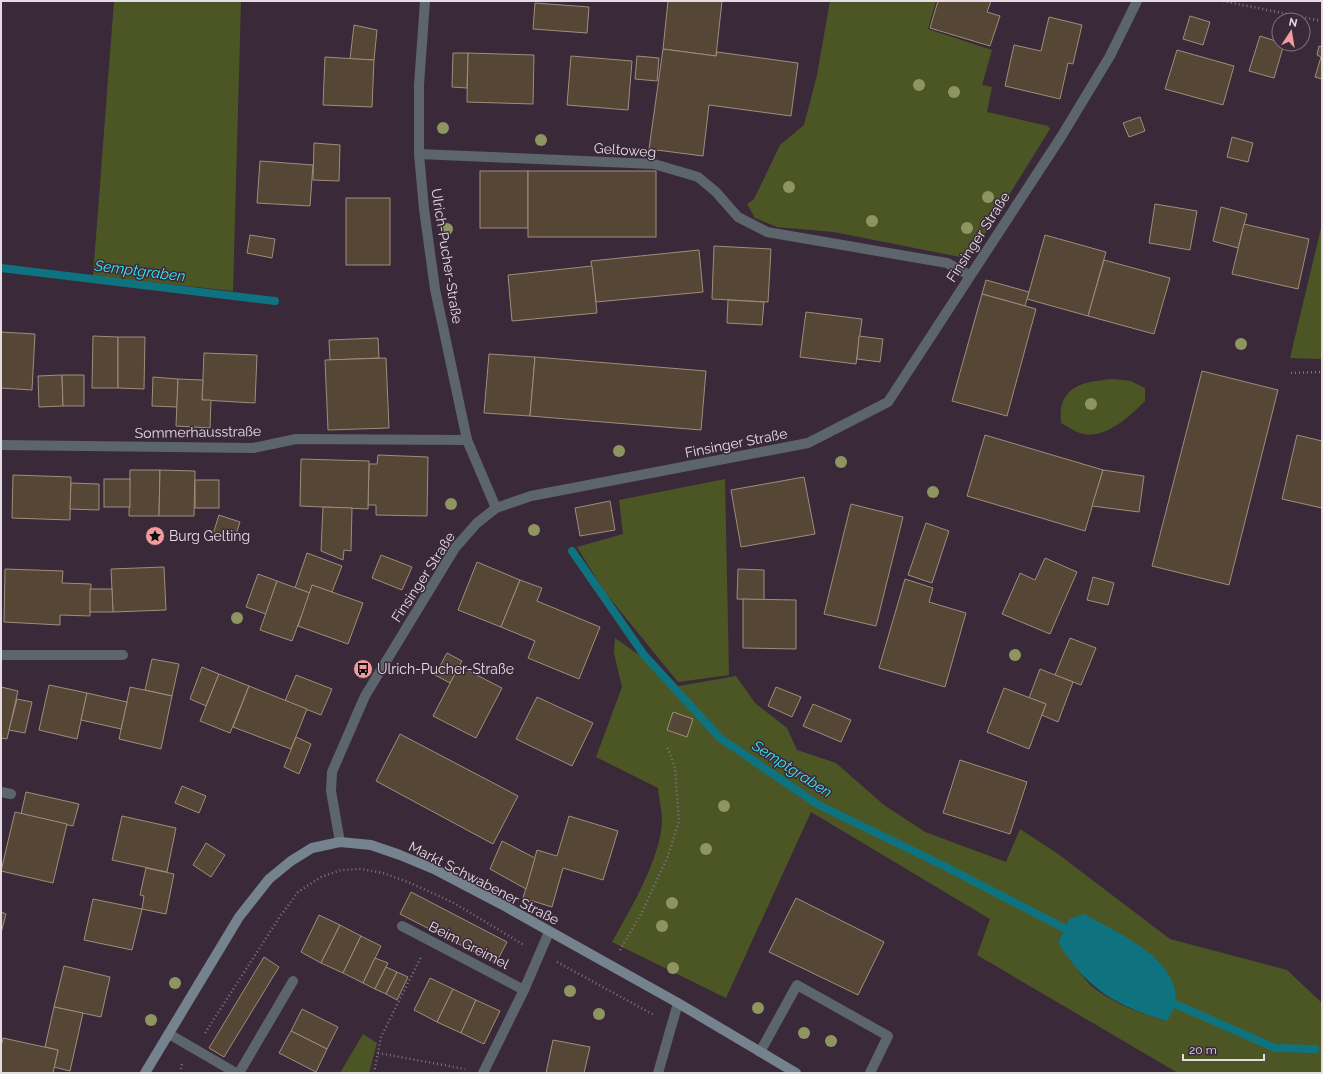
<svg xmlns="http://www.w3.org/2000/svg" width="1323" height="1074" viewBox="0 0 1323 1074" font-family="Raleway,sans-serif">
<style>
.green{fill:#4c5624;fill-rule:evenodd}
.water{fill:#0f737f}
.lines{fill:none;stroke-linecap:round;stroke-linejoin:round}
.stream{stroke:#0f737f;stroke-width:8}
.building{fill:#564636;stroke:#9f8d7b}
.path{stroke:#817380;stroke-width:2.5;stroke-dasharray:1 3;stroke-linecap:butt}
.service{stroke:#5c656c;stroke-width:10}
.minor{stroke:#5c656c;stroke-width:10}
.secondary{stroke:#74838d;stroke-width:10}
.tree{fill:#8f9561}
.labels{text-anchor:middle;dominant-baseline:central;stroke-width:3;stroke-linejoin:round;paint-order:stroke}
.street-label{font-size:14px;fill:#e5dbe4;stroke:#3a2a39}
.poi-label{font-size:14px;fill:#e5dbe4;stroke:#3a2a39;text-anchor:start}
.water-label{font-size:15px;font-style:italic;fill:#38e4fa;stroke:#3a2a39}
</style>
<rect width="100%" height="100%" fill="#3a2a39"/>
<g class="green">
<path d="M114,1H241L233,291L93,276Z"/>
<path d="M830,1H936L928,29L992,50L982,85L992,87L987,112L1048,126L1050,129L976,248L965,258L834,232L777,227L755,218L747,204L754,199L780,145L804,125L817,75Z"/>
<path d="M1322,224V359L1290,358Z"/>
<path d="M1113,379L1131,381L1145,388V401C1130,416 1104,441 1080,433C1074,431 1067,426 1061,423C1061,417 1060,409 1062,404C1069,382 1094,381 1113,379Z"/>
<path d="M725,479L729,675L678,682L604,591L577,547L623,534L619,500Z"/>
<path d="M615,638L642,657L673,687L736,676L755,703L787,728L797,750L836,763L884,805L925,832L1006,862L1020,829L1058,854L1170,939L1287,970L1322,1003V1073H1178L977,955L990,919L811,812L726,998L612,942C630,910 661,858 662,821C662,810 659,798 658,788L596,757L622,687L614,653ZM1069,919L1167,1021C1142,1014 1115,1004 1094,988C1083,979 1067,954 1058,942Z"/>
<path d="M363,1034L377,1043L369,1073H340Z"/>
</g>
<path class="water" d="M1084,914C1114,931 1183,960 1175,1004C1174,1010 1170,1016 1167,1021C1115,1006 1086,988 1058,942L1069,919Z"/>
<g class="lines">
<g class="stream">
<path d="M1,268L275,301"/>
<path d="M572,551L644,655L720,738L817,804L944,866L1064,928"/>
<path d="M1175,1004L1275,1048L1315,1049"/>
</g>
</g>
<g class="building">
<path d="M668,1H722L716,56L663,49Z"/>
<path d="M938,1H991L987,12L1000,16L990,46L930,28Z"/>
<path d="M535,3L589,7L587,33L533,29Z"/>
<path d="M1190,16L1210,22L1203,45L1183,39Z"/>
<path d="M1049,17L1082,25L1073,64L1068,63L1060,99L1005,86L1014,45L1041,51Z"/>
<path d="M354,25L377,30L374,60L350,59Z"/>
<path d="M1260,36L1279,42V44H1284L1274,78L1249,71Z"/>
<path d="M1319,46L1322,47V79L1315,77L1321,57L1317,55Z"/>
<path d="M663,49L716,56L717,52L798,63L791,116L709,105L703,156L649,149Z"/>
<path d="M1177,50L1234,66L1223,105L1165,89Z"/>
<path d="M453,53H468L467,88L452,87Z"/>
<path d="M468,53L534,55L533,104L467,102Z"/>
<path d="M571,56L632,61L628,110L567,105Z"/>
<path d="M637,56L659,58L657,81L635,79Z"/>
<path d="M325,57L374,60L372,107L323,105Z"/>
<path d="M1140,117L1145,131L1129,137L1123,123Z"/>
<path d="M1232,137L1253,143L1248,162L1227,157Z"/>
<path d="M314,143L340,145L339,181L313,180Z"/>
<path d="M260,161L313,165L310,206L257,203Z"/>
<rect x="480" y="171" width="48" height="57"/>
<rect x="528" y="171" width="128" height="66"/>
<rect x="346" y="198" width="44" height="67"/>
<path d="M1155,204L1197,211L1190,250L1149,243Z"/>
<path d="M1221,207L1247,214L1238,248L1213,241Z"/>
<path d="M1244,224L1309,239L1298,289L1232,274Z"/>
<path d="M250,235L275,239L272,258L247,253Z"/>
<path d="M1045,235L1106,252L1088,316L1027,299Z"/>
<path d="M714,246L771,249L768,302L712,299Z"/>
<path d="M699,250L703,292L596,302L591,261Z"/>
<path d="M1104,260L1170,278L1154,334L1088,316Z"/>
<path d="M592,266L597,313L512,321L508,275Z"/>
<path d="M986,280L1029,292L1025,306L982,294Z"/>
<path d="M982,294L1036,309L1007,416L952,401Z"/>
<path d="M728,300L764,302L762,325L727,323Z"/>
<path d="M806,312L862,319L856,364L800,357Z"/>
<path d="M1,332L35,334L32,390L1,388Z"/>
<path d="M93,336L118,337V388H92Z"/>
<path d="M859,336L883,339L880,362L857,359Z"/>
<path d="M118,337H145L144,389L118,388Z"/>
<path d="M378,338L379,358L330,360L329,340Z"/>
<path d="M204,353L257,355L255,403L202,400Z"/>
<path d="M489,354L535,357L530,416L484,413Z"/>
<path d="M535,357L706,371L701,430L530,416Z"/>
<path d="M386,358L389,428L328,430L325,360Z"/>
<path d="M1202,371L1278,390L1229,585L1152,566Z"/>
<path d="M62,375L63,406L39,407L38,376Z"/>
<path d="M62,375H84V406H63Z"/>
<path d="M153,377L178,379L177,407L152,406Z"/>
<path d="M178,379L203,380L202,400H211L210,428L176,426Z"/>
<path d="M985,435L1103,470L1085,531L967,496Z"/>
<path d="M1297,435L1322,441V508L1282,499Z"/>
<path d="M378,455L428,457L427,516L376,515V505H368L369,464H377Z"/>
<path d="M301,459L369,461L368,509L300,506Z"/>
<path d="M130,470H160L159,516H129Z"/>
<path d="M160,470L195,471L194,516H159Z"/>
<path d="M1103,470L1144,476L1139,512L1092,506Z"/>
<path d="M13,475L71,477L70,520L12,518Z"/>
<path d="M804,477L815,534L741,547L731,490Z"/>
<rect x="104" y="479" width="26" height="28"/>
<rect x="195" y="480" width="24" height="28"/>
<path d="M71,483L99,484V510L70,509Z"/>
<path d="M610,501L615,530L580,536L575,508Z"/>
<path d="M851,504L903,517L876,626L824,614Z"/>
<path d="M323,507L352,508L351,551L344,550L343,560L321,551Z"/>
<path d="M219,515L240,522L234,541L213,534Z"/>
<path d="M926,523L949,531L932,583L908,575Z"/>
<path d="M307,553L342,566L332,592L312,585L310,593L295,588Z"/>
<path d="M381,555L412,567L402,590L372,578Z"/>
<path d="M1045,558L1077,572L1050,634L1002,614L1020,573L1035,580Z"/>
<path d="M477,562L520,580L501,627L458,610Z"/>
<path d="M164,567L166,610L113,612L111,569Z"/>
<path d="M5,569L63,571L62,583L91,584L90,616L60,615V625L4,622Z"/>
<path d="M738,569L764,570V600L737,599Z"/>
<path d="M258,574L277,581L266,614L246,607Z"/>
<path d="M1093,577L1114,583L1108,605L1087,600Z"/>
<path d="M905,579L933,588L929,602L966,613L945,687L879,668Z"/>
<path d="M520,580L542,588L537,601L600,627L579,679L528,658L535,641L501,627Z"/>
<path d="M277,581L310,593L292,641L260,630Z"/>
<path d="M312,585L363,603L348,644L298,626Z"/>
<path d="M90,589H112L113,612H90Z"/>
<path d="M743,599L796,600V649L743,648Z"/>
<path d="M1070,638L1096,648L1081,685L1055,675Z"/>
<path d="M447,653L462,661L450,683L435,675Z"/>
<path d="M152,659L179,664L172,696L145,690Z"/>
<path d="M459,666L502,688L476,738L433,716Z"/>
<path d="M202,667L219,674L206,706L190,699Z"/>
<path d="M1040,669L1073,682L1058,722L1042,715L1046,704L1029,698Z"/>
<path d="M219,674L249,686L230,733L200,721Z"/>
<path d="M296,675L332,689L321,715L285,701Z"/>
<path d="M49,685L87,693L77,739L39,730Z"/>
<path d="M249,686L307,709L291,749L233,727Z"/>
<path d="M1,687L18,691L7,739L1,738Z"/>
<path d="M130,687L172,696L161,749L119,739Z"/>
<path d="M776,687L801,697L792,717L768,706Z"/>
<path d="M1004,688L1046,704L1029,749L987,732Z"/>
<path d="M87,693L127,702L121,729L81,720Z"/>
<path d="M537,697L593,723L572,766L516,739Z"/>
<path d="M17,699L32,702L25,733L9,730Z"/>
<path d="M813,704L851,720L841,742L803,726Z"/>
<path d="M673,712L693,719L687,737L667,730Z"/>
<path d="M400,734L518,796L493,844L376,781Z"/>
<path d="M296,737L311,744L299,774L284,767Z"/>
<path d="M960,760L1027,782L1010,834L943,813Z"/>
<path d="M182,786L206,796L199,813L175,803Z"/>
<path d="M26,792L79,804L73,826L21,814Z"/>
<path d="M15,812L67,824L53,883L1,871Z"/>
<path d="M122,816L176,828L167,872L112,860Z"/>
<path d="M569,816L618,831L603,880L563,868L552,907L523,898L537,850L557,856Z"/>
<path d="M502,841L535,858L526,889L490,869Z"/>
<path d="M206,843L225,855L211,877L193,865Z"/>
<path d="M146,868L174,874L166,914L142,909L144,896L140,895Z"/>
<path d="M411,892L507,942L496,963L400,914Z"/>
<path d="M796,898L884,942L858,995L769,952Z"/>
<path d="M93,899L142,909L132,950L84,940Z"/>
<path d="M1,912L6,914L1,933Z"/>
<path d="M319,915L340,925L321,963L301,952Z"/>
<path d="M340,925L361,936L343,973L321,963Z"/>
<path d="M361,936L381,946L363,983L343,973Z"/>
<path d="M264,957L279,967L224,1057L209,1048Z"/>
<path d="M375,958L388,963L375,989L363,983Z"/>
<path d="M64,966L110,977L101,1017L54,1007Z"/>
<path d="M386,967L397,972L386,994L375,989Z"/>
<path d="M397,972L408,977L397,1000L386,994Z"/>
<path d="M430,978L453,989L437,1022L414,1010Z"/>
<path d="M453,989L476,1000L461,1033L437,1022Z"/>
<path d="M476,1000L500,1011L484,1044L461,1033Z"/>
<path d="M54,1007L83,1013L70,1071L54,1067L58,1050L45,1047Z"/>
<path d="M302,1009L338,1027L327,1049L291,1031Z"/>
<path d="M291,1031L327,1049L316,1072L279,1053Z"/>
<path d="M3,1038L58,1050L53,1073H1V1047Z"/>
<path d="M553,1040L590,1047L584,1073H546Z"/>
</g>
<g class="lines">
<g class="path">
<path d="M1223,1L1322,21"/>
<path d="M1291,373L1322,372"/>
<path d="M620,950L640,916L668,856L679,821L675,768L667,746"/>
<path d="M557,962L654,1015"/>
<path d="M205,1033L279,918L298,892L321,877L341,870L361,869L383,873L408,882L454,903L524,945"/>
<path d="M378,1053L465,1069"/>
<path d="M180,1073L182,1064"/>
<path d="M374,1073L381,1037L421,957"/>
</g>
<g class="service">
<path d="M1,792L11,794"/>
<path d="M760,1052L797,985L888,1036L870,1073"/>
</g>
<g class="minor">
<path d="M425,1L419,85V154L424,209L435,289L467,440L496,508"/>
<path d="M419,154L654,164L698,177L716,192L738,217L767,232L947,263L969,275"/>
<path d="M1,445L253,448L296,439L467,440"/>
<path d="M1,655H123"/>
<path d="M340,842L331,791L332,772L365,696L455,548L477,523L496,508L531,496L808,443L888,402L1061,137L1110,56L1137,1"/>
<path d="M402,926L524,990"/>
<path d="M169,1034L236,1073"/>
<path d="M239,1073L293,981"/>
<path d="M483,1073L524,990L549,932"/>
<path d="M658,1073L678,1003"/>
</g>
<path class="secondary" d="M145,1073L239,917L269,879L291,861L312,848L340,842L371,845L400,855L436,870L501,904L678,1003L796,1073"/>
</g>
<g class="tree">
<circle cx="919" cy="85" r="6"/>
<circle cx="954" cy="92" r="6"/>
<circle cx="443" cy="128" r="6"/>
<circle cx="541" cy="140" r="6"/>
<circle cx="789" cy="187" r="6"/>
<circle cx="988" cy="197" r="6"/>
<circle cx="872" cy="221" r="6"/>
<circle cx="967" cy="228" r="6"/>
<circle cx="447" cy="229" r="6"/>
<circle cx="1241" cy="344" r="6"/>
<circle cx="1091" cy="404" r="6"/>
<circle cx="619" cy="451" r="6"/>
<circle cx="841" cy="462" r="6"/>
<circle cx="933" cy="492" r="6"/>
<circle cx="451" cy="504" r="6"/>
<circle cx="534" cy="530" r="6"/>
<circle cx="237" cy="618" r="6"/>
<circle cx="1015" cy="655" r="6"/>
<circle cx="724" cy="806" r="6"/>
<circle cx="706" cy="849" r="6"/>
<circle cx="672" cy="903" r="6"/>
<circle cx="662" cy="926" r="6"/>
<circle cx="673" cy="968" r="6"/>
<circle cx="175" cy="983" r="6"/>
<circle cx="570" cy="991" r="6"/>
<circle cx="758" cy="1008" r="6"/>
<circle cx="599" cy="1014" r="6"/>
<circle cx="151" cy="1020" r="6"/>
<circle cx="804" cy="1033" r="6"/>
<circle cx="831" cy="1041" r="6"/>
</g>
<defs>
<g id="sight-disc" transform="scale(1)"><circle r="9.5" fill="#f49b9f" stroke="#3a2a39"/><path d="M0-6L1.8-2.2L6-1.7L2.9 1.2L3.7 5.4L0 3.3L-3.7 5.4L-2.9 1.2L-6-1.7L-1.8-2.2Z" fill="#111"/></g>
<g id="bus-disc" transform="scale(1)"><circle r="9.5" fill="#f49b9f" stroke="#3a2a39"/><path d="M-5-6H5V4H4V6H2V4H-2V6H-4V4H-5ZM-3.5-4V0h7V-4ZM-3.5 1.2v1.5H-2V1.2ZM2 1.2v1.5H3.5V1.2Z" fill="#111"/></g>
</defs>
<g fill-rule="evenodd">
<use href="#sight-disc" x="155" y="536"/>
<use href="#bus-disc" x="363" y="669"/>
</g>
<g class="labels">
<g class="street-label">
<text transform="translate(625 150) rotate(4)">Geltoweg</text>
<text transform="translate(978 237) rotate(-57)">Finsinger Straße</text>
<text transform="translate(447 256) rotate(81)">Ulrich-Pucher-Straße</text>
<text transform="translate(198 432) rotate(-1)">Sommerhausstraße</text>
<text transform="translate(736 443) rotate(-11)">Finsinger Straße</text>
<text transform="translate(423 577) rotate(-57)">Finsinger Straße</text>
<text transform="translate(484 883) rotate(27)">Markt Schwabener Straße</text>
<text transform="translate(469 945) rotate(27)">Beim Greimel</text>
</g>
<g class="poi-label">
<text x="169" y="536">Burg Gelting</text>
<text x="377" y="669">Ulrich-Pucher-Straße</text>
</g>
<g class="water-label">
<text transform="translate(140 271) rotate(7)">Semptgraben</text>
<text transform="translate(792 769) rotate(33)">Semptgraben</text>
</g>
</g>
<rect width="1323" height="1074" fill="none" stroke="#e5dbe4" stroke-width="4"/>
<g transform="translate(1291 32) rotate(12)"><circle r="19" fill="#3a2a39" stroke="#7e717d"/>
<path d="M0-3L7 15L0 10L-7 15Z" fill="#f49b9f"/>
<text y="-6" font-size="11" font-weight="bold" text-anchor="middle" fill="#e5dbe4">N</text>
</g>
<path d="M1183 1054v6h81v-6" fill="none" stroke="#e5dbe4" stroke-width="2"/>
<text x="1189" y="1054" font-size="12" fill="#e5dbe4" stroke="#3a2a39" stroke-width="3" paint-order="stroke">20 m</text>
</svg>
